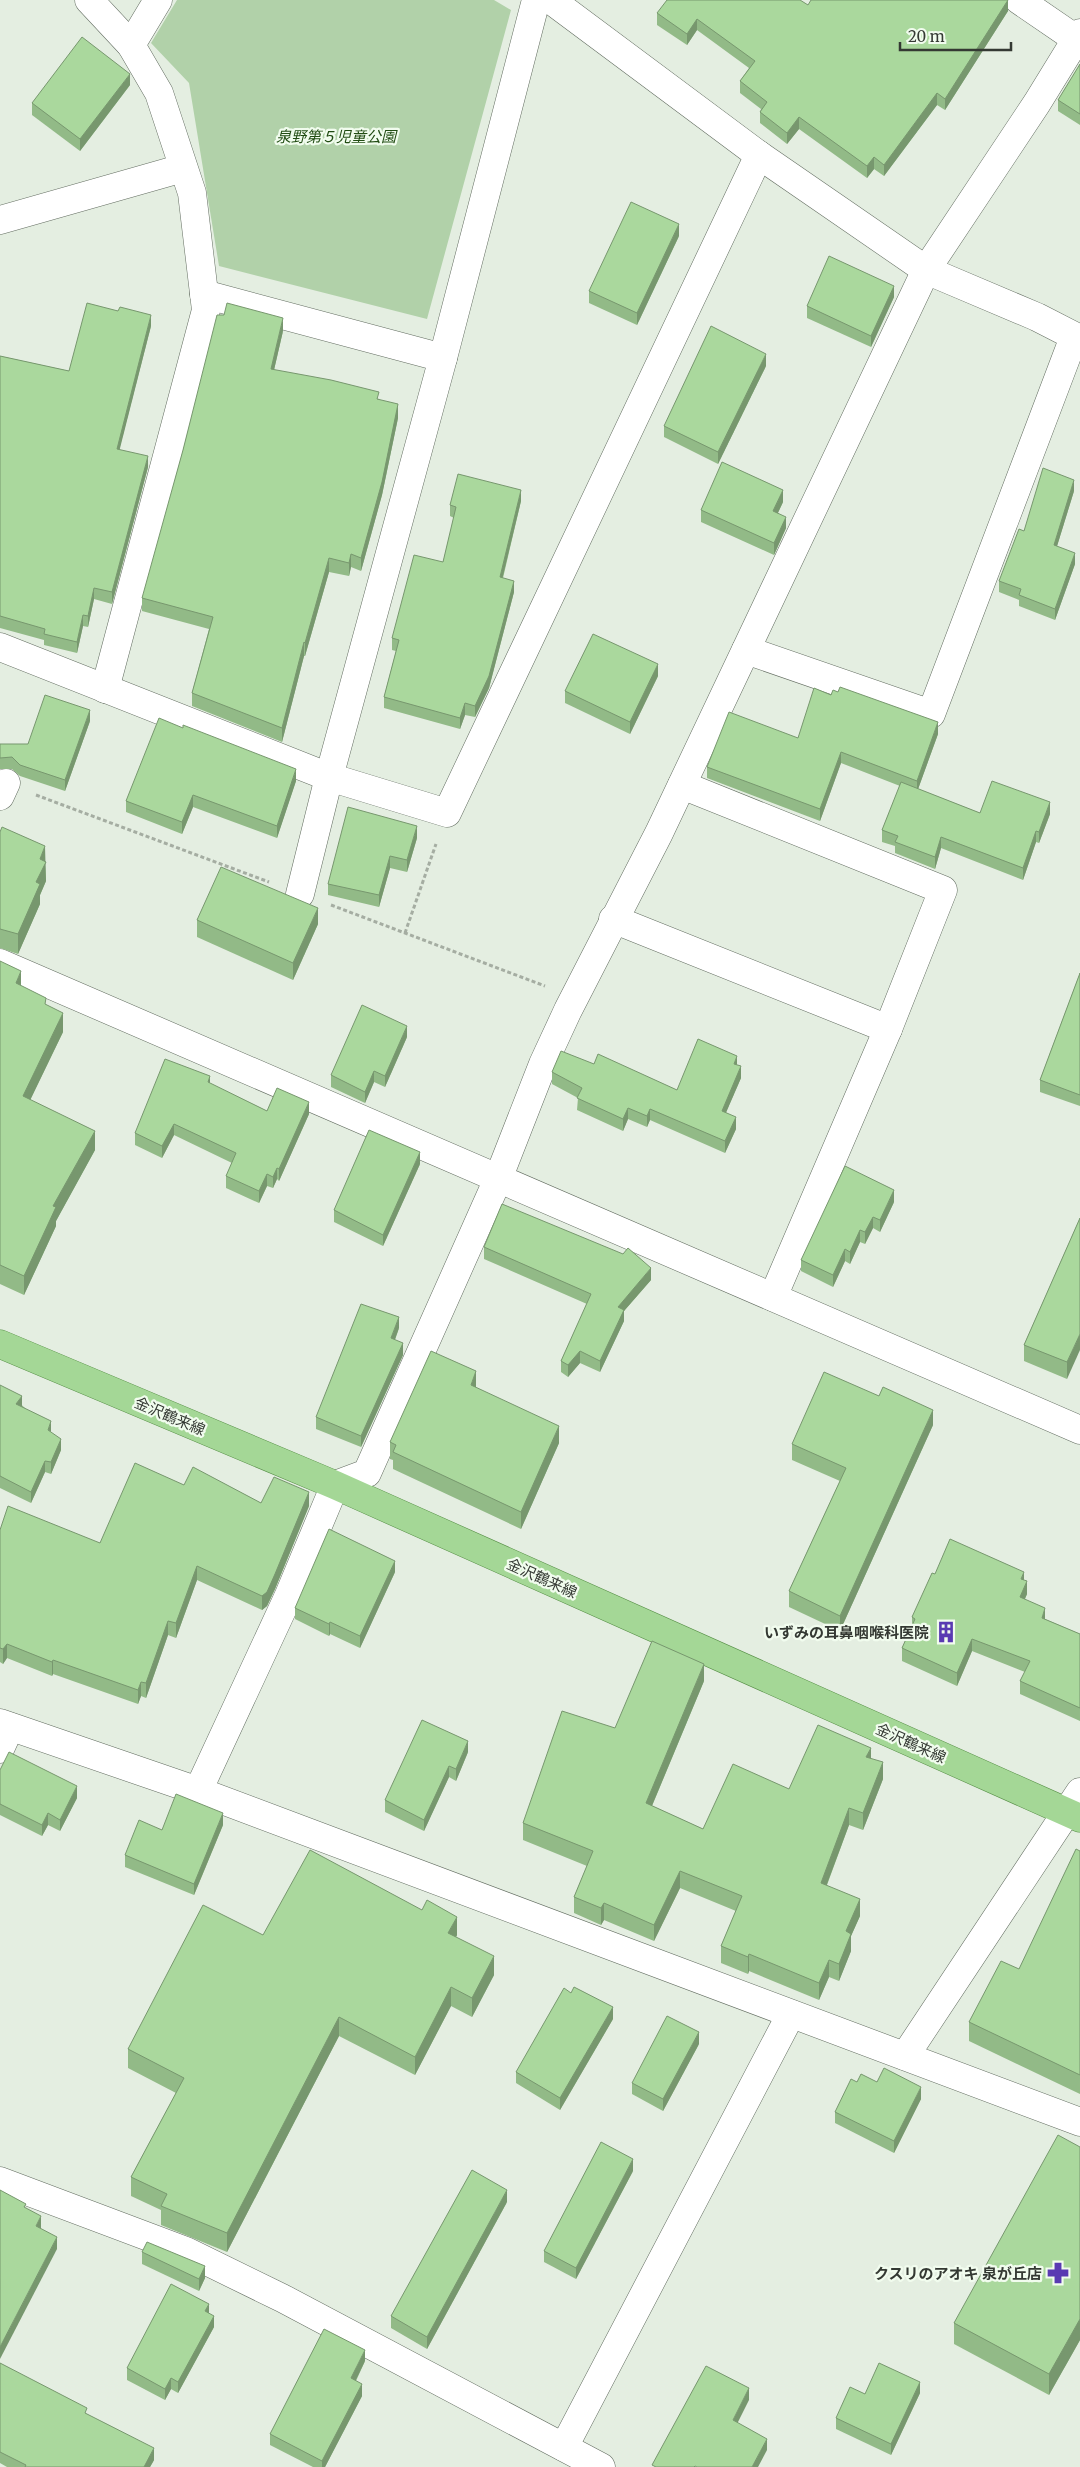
<svg xmlns="http://www.w3.org/2000/svg" width="1080" height="2467" viewBox="0 0 1080 2467" font-family="Merriweather,'Noto Sans JP',serif">
<style>
.green{fill:#b1d1a9}
.lines{fill:none;stroke-linecap:round;stroke-linejoin:round}
.minor-casing{stroke:#636d61;stroke-width:29}
.major-casing{stroke:#568e46;stroke-width:29}
.path{stroke:#a5ada2;stroke-width:3;stroke-dasharray:4 2.5;stroke-linecap:butt}
.minor{stroke:#fff;stroke-width:28}
.major{stroke:#a4d796;stroke-width:28}
.wall{fill:#92ba87}
.shaded-wall{fill:#77976e}
.building{fill:#aad89d;stroke:#77976e}
.labels{text-anchor:middle;dominant-baseline:central;stroke-width:4.5;stroke-linejoin:round;paint-order:stroke}
.park-label{font-size:15px;font-style:italic;fill:#214c13;stroke:#f1fcee}
.street-label{font-size:15px;fill:#343933;stroke:#f1fcee}
.poi-label{font-size:15px;font-weight:bold;fill:#343933;stroke:#f1fcee;text-anchor:end}
</style>
<rect width="100%" height="100%" fill="#e4eee1"/>
<path class="green" d="M177,0H494L511,10L427,319L219,266L189,83L151,43Z"/>
<g class="lines">
<g class="minor-casing">
<g id="minor">
<path d="M89,0L131,45L159,93L192,193L206,310L105,689"/>
<path d="M551,0L759,155L926,270L1037,317L1080,339"/>
<path d="M1019,0L1076,39"/>
<path d="M131,45L158,0"/>
<path d="M0,220L183,168"/>
<path d="M204,294L443,358"/>
<path d="M0,647L329,777L447,813L759,155"/>
<path d="M746,650L931,714L1074,337"/>
<path d="M682,785L943,890L888,1029"/>
<path d="M0,796L6,783"/>
<path d="M300,894L329,777L443,358L536,0"/>
<path d="M613,919L888,1029L773,1297"/>
<path d="M0,963L1080,1430"/>
<path d="M0,1723L198,1791L1080,2122"/>
<path d="M0,1749L10,1727"/>
<path d="M198,1791L289,1595L335,1485L367,1473L498,1179L543,1064L568,1010L659,833L926,270L1037,103L1080,33"/>
<path d="M905,2056L1080,1792"/>
<path d="M0,2181L186,2251L282,2298L601,2467"/>
<path d="M564,2447L791,2014"/>
</g>
</g>
<g class="major-casing">
<path id="major" d="M0,1344L335,1485L1080,1818"/>
</g>
<g class="path">
<path d="M36,795L269,882"/>
<path d="M331,905L545,986"/>
<path d="M405,933L436,844"/>
</g>
<use href="#minor" class="minor"/>
<use href="#major" class="major"/>
</g>
<g class="wall">
<path d="M1008,0V11L945,110L937,105L884,176L874,169L867,178L799,129L787,144L760,123V112L761,109L740,93V81L749,68L697,30L687,45L657,25V13L808,5Z"/>
<path d="M1080,64V125L1058,111V100Z"/>
<path d="M130,85L80,151L32,115V103Z"/>
<path d="M679,236L637,325L589,303V291Z"/>
<path d="M894,297L871,347L807,318V306Z"/>
<path d="M151,326L119,450L148,467L112,604L94,599L88,627L83,626L77,653L44,645V640L0,628V356L69,371Z"/>
<path d="M283,331L274,370L379,399L398,418L382,495L361,571L351,567L349,576L329,572L305,656H304L282,742L192,706V693L209,629L142,611V598Z"/>
<path d="M766,366L718,464L664,437V426Z"/>
<path d="M1074,491L1057,546L1075,564L1055,620L1019,606V600L999,592V581L1024,531Z"/>
<path d="M521,501L503,578L514,592L489,688L475,717L465,715L460,729L384,708V697L396,651L392,650V638L443,562L454,518L450,516V505Z"/>
<path d="M783,502L778,513L786,528L774,555L701,522V510Z"/>
<path d="M658,676L630,734L565,703V691Z"/>
<path d="M90,721L65,791L20,776L12,769H0V744H28Z"/>
<path d="M183,728L296,781L277,838L193,807L182,834L126,812V801Z"/>
<path d="M938,734L918,789L980,813L1050,814L1039,843L1036,842L1023,880L941,848L935,869L895,853V846L882,842V830L900,786L841,763L820,821L707,778V767L798,738Z"/>
<path d="M0,832L45,861L46,881L40,895V904L18,954L0,948Z"/>
<path d="M417,838L407,872L390,868L379,907L328,895V884Z"/>
<path d="M197,920L318,924L293,980L197,937Z"/>
<path d="M0,961L21,986L46,1005L63,1032L30,1100L95,1150L56,1221V1226L24,1295L0,1284Z"/>
<path d="M1080,973V1106L1040,1092V1080Z"/>
<path d="M407,1037L385,1087L374,1082L365,1103L331,1087V1075Z"/>
<path d="M594,1064L677,1090L737,1065L741,1078L726,1112L736,1129L725,1153L650,1120L647,1127L628,1119L623,1131L577,1110L578,1098L552,1084V1072Z"/>
<path d="M210,1084L267,1111L309,1114L279,1181L277,1179L273,1188L267,1186L259,1203L226,1188V1176L232,1163L174,1135L162,1158L135,1145V1133Z"/>
<path d="M420,1164L383,1246L334,1222V1210Z"/>
<path d="M894,1202L880,1232L873,1228L865,1244L860,1242L850,1264L845,1261L833,1287L801,1271V1260Z"/>
<path d="M1080,1218L1067,1379L1024,1361V1345Z"/>
<path d="M484,1247L651,1280L624,1311V1321L600,1372L580,1363L568,1377L561,1372V1361L587,1304L484,1259Z"/>
<path d="M399,1328L395,1340L403,1355L361,1447L316,1429V1417Z"/>
<path d="M0,1385L51,1432L61,1450L51,1474L45,1472L31,1503L0,1488Z"/>
<path d="M476,1388L559,1443L521,1529L393,1469V1460L390,1459V1442Z"/>
<path d="M933,1425L840,1631L789,1607V1591L840,1481L792,1460V1444Z"/>
<path d="M184,1485L261,1503L309,1506L275,1589L267,1606L262,1610L197,1580L176,1638L168,1635L146,1698L141,1696L138,1704L53,1674L52,1676L7,1658L3,1664L0,1662V1530L100,1543Z"/>
<path d="M395,1572L360,1648L330,1634L329,1636L295,1619V1608Z"/>
<path d="M935,1574L1024,1580L1027,1594L1025,1599L1045,1619L1080,1634V1721L1020,1694V1681L1025,1672L972,1651L957,1686L902,1661V1648L912,1626V1617Z"/>
<path d="M704,1681L652,1806L703,1829L789,1789L871,1758L883,1779L863,1830L849,1825L827,1885L860,1916L851,1936V1951L839,1981L829,1977L819,2000L749,1971L748,1974L721,1963V1946L736,1911L680,1888L654,1941L604,1920L601,1925L574,1913V1897L587,1866L523,1840V1823L615,1728Z"/>
<path d="M468,1752L456,1781L449,1777L424,1831L385,1812V1800Z"/>
<path d="M0,1770L77,1798L60,1831L48,1825L42,1836L0,1815Z"/>
<path d="M223,1825L194,1895L125,1867V1855L162,1830Z"/>
<path d="M1080,1851V2094L969,2041V2022L1019,1969Z"/>
<path d="M263,1935H457L456,1937L494,1975L472,2017L451,2006L415,2075L339,2036L227,2252L161,2225V2210L131,2196V2177L176,2093L128,2068V2049Z"/>
<path d="M613,2019L560,2110L516,2083V2072Z"/>
<path d="M699,2044L663,2111L632,2094V2083Z"/>
<path d="M857,2082H877L921,2099L894,2153L835,2123V2112Z"/>
<path d="M1080,2147V2340L1049,2395L954,2344V2323Z"/>
<path d="M633,2171L576,2279L544,2262V2251Z"/>
<path d="M507,2202L427,2349L391,2328V2316Z"/>
<path d="M142,2252L205,2278L199,2291L142,2264Z"/>
<path d="M209,2313L214,2327L178,2393L171,2389L165,2400L127,2380V2368Z"/>
<path d="M365,2361L356,2381L362,2396L325,2467H313L270,2445V2434Z"/>
<path d="M0,2363L87,2414L154,2460L150,2467H7L0,2463Z"/>
<path d="M920,2393L891,2455L836,2429V2418L865,2394Z"/>
</g>
<g class="shaded-wall">
<path d="M1008,0V11L945,110V99Z"/>
<path d="M697,19V30L687,45V34Z"/>
<path d="M130,74V85L80,151V139Z"/>
<path d="M937,93V105L884,176V165Z"/>
<path d="M799,117V129L787,144V133Z"/>
<path d="M874,157V169L867,178V166Z"/>
<path d="M679,224V236L637,325V313Z"/>
<path d="M894,286V297L871,347V336Z"/>
<path d="M151,315V326L117,460V449Z"/>
<path d="M283,318V331L271,383V369Z"/>
<path d="M766,354V366L718,464V452Z"/>
<path d="M398,404V418L382,495L361,571V558Z"/>
<path d="M148,456V467L112,604V592Z"/>
<path d="M1074,480V491L1054,556V545Z"/>
<path d="M521,490V501L500,588V577Z"/>
<path d="M783,490V502L773,523V511Z"/>
<path d="M786,517V528L774,555V543Z"/>
<path d="M1075,553V564L1055,620V609Z"/>
<path d="M351,554V567L349,576V563Z"/>
<path d="M329,558V572L305,656V643Z"/>
<path d="M514,581V592L489,688L475,717V706Z"/>
<path d="M94,588V599L88,627V616Z"/>
<path d="M83,615V626L77,653V642Z"/>
<path d="M304,642V656L282,742V728Z"/>
<path d="M658,664V676L630,734V722Z"/>
<path d="M465,703V715L460,729V718Z"/>
<path d="M90,710V721L65,791V780Z"/>
<path d="M938,722V734L917,792V781Z"/>
<path d="M841,752V763L820,821V809Z"/>
<path d="M296,769V781L277,838V826Z"/>
<path d="M193,795V807L182,834V822Z"/>
<path d="M1050,802V814L1039,843V832Z"/>
<path d="M417,826V838L407,872V860Z"/>
<path d="M1036,831V842L1023,880V868Z"/>
<path d="M941,837V848L935,869V857Z"/>
<path d="M45,846L46,881L40,895V904L18,954V934L36,882L40,859Z"/>
<path d="M390,856V868L379,907V895Z"/>
<path d="M318,908V924L293,980V963Z"/>
<path d="M21,971V991L16,983Z"/>
<path d="M63,1013V1032L23,1115V1096Z"/>
<path d="M407,1026V1037L385,1087V1076Z"/>
<path d="M737,1056V1068L734,1064Z"/>
<path d="M741,1066V1078L722,1122V1111Z"/>
<path d="M374,1071V1082L365,1103V1092Z"/>
<path d="M210,1076V1087L208,1082Z"/>
<path d="M309,1102V1114L279,1181V1169Z"/>
<path d="M628,1108V1119L623,1131V1119Z"/>
<path d="M650,1109V1120L647,1127V1116Z"/>
<path d="M736,1117V1129L725,1153V1141Z"/>
<path d="M174,1124V1135L162,1158V1146Z"/>
<path d="M95,1131V1150L56,1221V1226L24,1295V1276L53,1206Z"/>
<path d="M420,1152V1164L383,1246V1235Z"/>
<path d="M277,1168V1179L273,1188V1177Z"/>
<path d="M267,1174V1186L259,1203V1191Z"/>
<path d="M894,1190V1202L880,1232V1220Z"/>
<path d="M873,1217V1228L865,1244V1232Z"/>
<path d="M860,1230V1242L850,1264V1252Z"/>
<path d="M845,1249V1261L833,1287V1275Z"/>
<path d="M651,1268V1280L624,1311V1321L600,1372V1361L618,1307Z"/>
<path d="M399,1317V1328L391,1350V1338Z"/>
<path d="M1080,1334V1350L1067,1379V1362Z"/>
<path d="M403,1343V1355L361,1447V1436Z"/>
<path d="M580,1351V1363L568,1377V1365Z"/>
<path d="M476,1371V1387L471,1402V1385Z"/>
<path d="M22,1396V1407L16,1404Z"/>
<path d="M933,1410V1425L840,1631V1616Z"/>
<path d="M51,1421V1432L48,1430Z"/>
<path d="M559,1426V1443L521,1529V1512Z"/>
<path d="M61,1439V1450L51,1474V1462Z"/>
<path d="M45,1461V1472L31,1503V1492Z"/>
<path d="M309,1492V1506L275,1589L267,1606L262,1610V1596Z"/>
<path d="M395,1561V1572L360,1648V1636Z"/>
<path d="M197,1566V1580L176,1638V1623Z"/>
<path d="M1024,1572V1584L1021,1579Z"/>
<path d="M1027,1581V1594L1020,1609V1597Z"/>
<path d="M1045,1608V1621L1042,1618Z"/>
<path d="M168,1621V1635L146,1698V1683Z"/>
<path d="M330,1622V1634L329,1636V1624Z"/>
<path d="M972,1639V1651L957,1686V1673Z"/>
<path d="M7,1644V1658L3,1664V1649Z"/>
<path d="M53,1660V1674L52,1676V1662Z"/>
<path d="M704,1664V1681L646,1820V1803Z"/>
<path d="M141,1682V1696L138,1704V1690Z"/>
<path d="M468,1741V1752L456,1781V1769Z"/>
<path d="M871,1748V1765L866,1757Z"/>
<path d="M883,1762V1779L863,1830V1813Z"/>
<path d="M449,1766V1777L424,1831V1820Z"/>
<path d="M77,1786V1798L60,1831V1820Z"/>
<path d="M849,1808V1825L821,1900V1883Z"/>
<path d="M48,1813V1825L42,1836V1825Z"/>
<path d="M223,1813V1825L194,1895V1884Z"/>
<path d="M680,1871V1888L654,1941V1925Z"/>
<path d="M860,1899V1916L851,1936V1951L839,1981V1964L846,1931Z"/>
<path d="M604,1903V1920L601,1925V1908Z"/>
<path d="M457,1917V1935L448,1952V1933Z"/>
<path d="M749,1954V1971L748,1974V1957Z"/>
<path d="M494,1956V1975L472,2017V1998Z"/>
<path d="M829,1960V1977L819,2000V1983Z"/>
<path d="M451,1987V2006L415,2075V2057Z"/>
<path d="M613,2007V2019L560,2110V2098Z"/>
<path d="M339,2017V2036L227,2252V2233Z"/>
<path d="M699,2032V2044L663,2111V2099Z"/>
<path d="M921,2087V2099L894,2153V2141Z"/>
<path d="M633,2159V2171L576,2279V2268Z"/>
<path d="M507,2190V2202L427,2349V2337Z"/>
<path d="M41,2216V2228L36,2237V2226Z"/>
<path d="M57,2237V2249L0,2359V2347Z"/>
<path d="M205,2266V2278L199,2291V2279Z"/>
<path d="M209,2304V2316L205,2311Z"/>
<path d="M214,2316V2327L178,2393V2382Z"/>
<path d="M1080,2319V2340L1049,2395V2374Z"/>
<path d="M365,2350V2361L351,2390V2378Z"/>
<path d="M171,2378V2389L165,2400V2389Z"/>
<path d="M920,2382V2393L891,2455V2444Z"/>
<path d="M362,2384V2396L325,2467H322V2461Z"/>
<path d="M749,2388V2400L733,2432V2420Z"/>
<path d="M767,2439V2450L758,2467H752Z"/>
<path d="M154,2448V2460L150,2467H144Z"/>
</g>
<g class="building">
<path d="M667,0H800L808,5L811,0H1008L945,99L937,93L884,165L874,157L867,166L799,117L787,133L760,112L767,102L740,81L755,61L697,19L687,34L657,13Z"/>
<path d="M82,37L130,74L80,139L32,103Z"/>
<path d="M1080,64V114L1058,100Z"/>
<path d="M631,202L679,224L637,313L589,291Z"/>
<path d="M829,256L894,286L871,336L807,306Z"/>
<path d="M87,303L118,311L120,307L151,315L117,449L148,456L112,592L94,588L88,616L83,615L77,642L44,634L45,629L0,616V356L69,371Z"/>
<path d="M227,303L283,318L271,369L331,380L379,392L377,399L398,404L382,482L361,558L351,554L349,563L329,558L305,643L304,642L282,728L192,693L213,617L142,598L183,450L217,315H224Z"/>
<path d="M711,326L766,354L718,452L664,426Z"/>
<path d="M722,462L783,490L773,511L786,517L774,543L701,510Z"/>
<path d="M1043,468L1074,480L1054,545L1075,553L1055,609L1019,595L1021,589L999,581L1019,529L1024,531Z"/>
<path d="M458,474L521,490L500,577L514,581L489,676L475,706L465,703L460,718L384,697L399,640L392,638L414,555L443,562L456,507L450,505Z"/>
<path d="M593,634L658,664L630,722L565,691Z"/>
<path d="M840,687L938,722L917,781L841,752L820,809L707,767L729,712L798,738L814,688L831,695L833,690L838,692Z"/>
<path d="M45,695L90,710L65,780L20,765L12,757L0,758V744H28Z"/>
<path d="M159,718L183,728V725L296,769L277,826L193,795L182,822L126,801Z"/>
<path d="M992,781L1050,802L1039,832L1036,831L1023,868L941,837L935,857L895,842L898,836L882,830L901,782L980,813Z"/>
<path d="M348,807L417,826L407,860L390,856L379,895L328,884Z"/>
<path d="M2,827L45,846L40,859L46,862L36,882L40,884L18,934L0,929V832Z"/>
<path d="M221,867L318,908L293,963L197,920Z"/>
<path d="M0,961L21,971L16,983L46,998L45,1004L63,1013L23,1096L95,1131L53,1206L56,1207L24,1276L0,1265Z"/>
<path d="M1080,973V1095L1040,1080Z"/>
<path d="M362,1005L407,1026L385,1076L374,1071L365,1092L331,1075Z"/>
<path d="M698,1039L737,1056L734,1064L741,1066L722,1111L736,1117L725,1141L650,1109L647,1116L628,1108L623,1119L577,1098L582,1088L552,1072L561,1051L594,1064L598,1054L677,1090Z"/>
<path d="M165,1059L210,1076L208,1082L267,1111L277,1088L309,1102L279,1169L277,1168L273,1177L267,1174L259,1191L226,1176L236,1153L174,1124L162,1146L135,1133Z"/>
<path d="M369,1130L420,1152L383,1235L334,1210Z"/>
<path d="M845,1166L894,1190L880,1220L873,1217L865,1232L860,1230L850,1252L845,1249L833,1275L801,1260Z"/>
<path d="M502,1204L623,1254L628,1248L651,1268L618,1307L624,1310L600,1361L580,1351L568,1365L561,1361L591,1294L484,1247Z"/>
<path d="M1080,1218V1334L1067,1362L1024,1345Z"/>
<path d="M361,1304L399,1317L391,1338L403,1343L361,1436L316,1417Z"/>
<path d="M431,1351L476,1371L471,1385L559,1426L521,1512L393,1452L396,1445L390,1442Z"/>
<path d="M824,1372L879,1396L883,1387L933,1410L840,1616L789,1591L846,1468L792,1444Z"/>
<path d="M0,1385L22,1396L16,1404L51,1421L48,1430L61,1439L51,1462L45,1461L31,1492L0,1476Z"/>
<path d="M135,1463L184,1485L193,1467L261,1503L274,1477L309,1492L275,1574L267,1592L262,1596L197,1566L176,1623L168,1621L146,1683L141,1682L138,1690L53,1660L52,1662L7,1644L3,1649L0,1648V1530L8,1506L100,1543Z"/>
<path d="M329,1529L395,1561L360,1636L330,1622L329,1624L295,1608Z"/>
<path d="M950,1539L1024,1572L1021,1579L1027,1581L1020,1597L1045,1608L1042,1618L1080,1634V1708L1020,1681L1030,1661L972,1639L957,1673L902,1648L915,1619L912,1617L932,1573L935,1574Z"/>
<path d="M652,1641L704,1664L646,1803L703,1829L733,1764L789,1789L818,1725L871,1748L866,1757L883,1762L863,1813L849,1808L821,1883L860,1899L846,1931L851,1934L839,1964L829,1960L819,1983L749,1954L748,1957L721,1946L742,1896L680,1871L654,1925L604,1903L601,1908L574,1897L593,1851L523,1823L562,1711L615,1728Z"/>
<path d="M422,1720L468,1741L456,1769L449,1766L424,1820L385,1800Z"/>
<path d="M9,1752L77,1786L60,1820L48,1813L42,1825L0,1804V1770Z"/>
<path d="M176,1794L223,1813L194,1884L125,1855L139,1820L162,1830Z"/>
<path d="M1076,1849L1080,1851V2075L969,2022L1001,1961L1019,1969Z"/>
<path d="M310,1850L422,1910L427,1900L457,1917L448,1933L494,1956L472,1998L451,1987L415,2057L339,2017L227,2233L161,2206L167,2194L131,2177L184,2078L128,2049L203,1905L263,1935Z"/>
<path d="M574,1987L613,2007L560,2098L516,2072L564,1988L571,1993Z"/>
<path d="M667,2016L699,2032L663,2099L632,2083Z"/>
<path d="M884,2068L921,2087L894,2141L835,2112L851,2079L857,2082L861,2074L877,2082Z"/>
<path d="M1058,2135L1080,2147V2319L1049,2374L954,2323Z"/>
<path d="M601,2142L633,2159L576,2268L544,2251Z"/>
<path d="M472,2170L507,2190L427,2337L391,2316Z"/>
<path d="M0,2190L26,2204L24,2207L41,2216L36,2226L57,2237L0,2347Z"/>
<path d="M147,2242L205,2266L199,2279L142,2252Z"/>
<path d="M171,2284L209,2304L205,2311L214,2316L178,2382L171,2378L165,2389L127,2368Z"/>
<path d="M324,2329L365,2350L351,2378L362,2384L322,2461L270,2434Z"/>
<path d="M0,2363L87,2408L85,2413L154,2448L144,2467H25L26,2465L0,2452Z"/>
<path d="M879,2363L920,2382L891,2444L836,2418L850,2387L865,2394Z"/>
<path d="M706,2366L749,2388L733,2420L767,2439L752,2467H697L695,2466L694,2467H656L652,2465Z"/>
</g>
<defs>
<g id="building-bare" transform="scale(1.725)"><path d="M-4-6H4V6H1V3H-1V6H-4ZM-2.5-4.3h1.7v1.8h-1.7ZM.8-4.3h1.7v1.8H.8ZM-2.5-1h1.7V.8h-1.7ZM.8-1h1.7V.8H.8Z" fill="#593ab2" stroke="#f1fcee" stroke-width="2.5" paint-order="stroke"/></g>
<g id="pharmacy-bare" transform="scale(1.725)"><path d="M-2-6h4v4h4v4h-4v4h-4v-4h-4v-4h4Z" fill="#593ab2" stroke="#f1fcee" stroke-width="2.5" paint-order="stroke"/></g>
</defs>
<g fill-rule="evenodd">
<use href="#building-bare" x="946" y="1632"/>
<use href="#pharmacy-bare" x="1058" y="2273"/>
</g>
<g class="labels">
<g class="park-label">
<text x="336" y="136">泉野第５児童公園</text>
</g>
<g class="street-label">
<text transform="translate(170 1416) rotate(23)">金沢鶴来線</text>
<text transform="translate(542 1578) rotate(24)">金沢鶴来線</text>
<text transform="translate(911 1743) rotate(24)">金沢鶴来線</text>
</g>
<g class="poi-label">
<text x="929" y="1632">いずみの耳鼻咽喉科医院</text>
<text x="1042" y="2273">クスリのアオキ 泉が丘店</text>
</g>
</g>
<path d="M900 42v8h111v-8" fill="none" stroke="#343933" stroke-width="2.5"/>
<text x="908" y="42" font-size="15" fill="#343933" stroke="#f1fcee" stroke-width="4" paint-order="stroke">20 m</text>
</svg>
